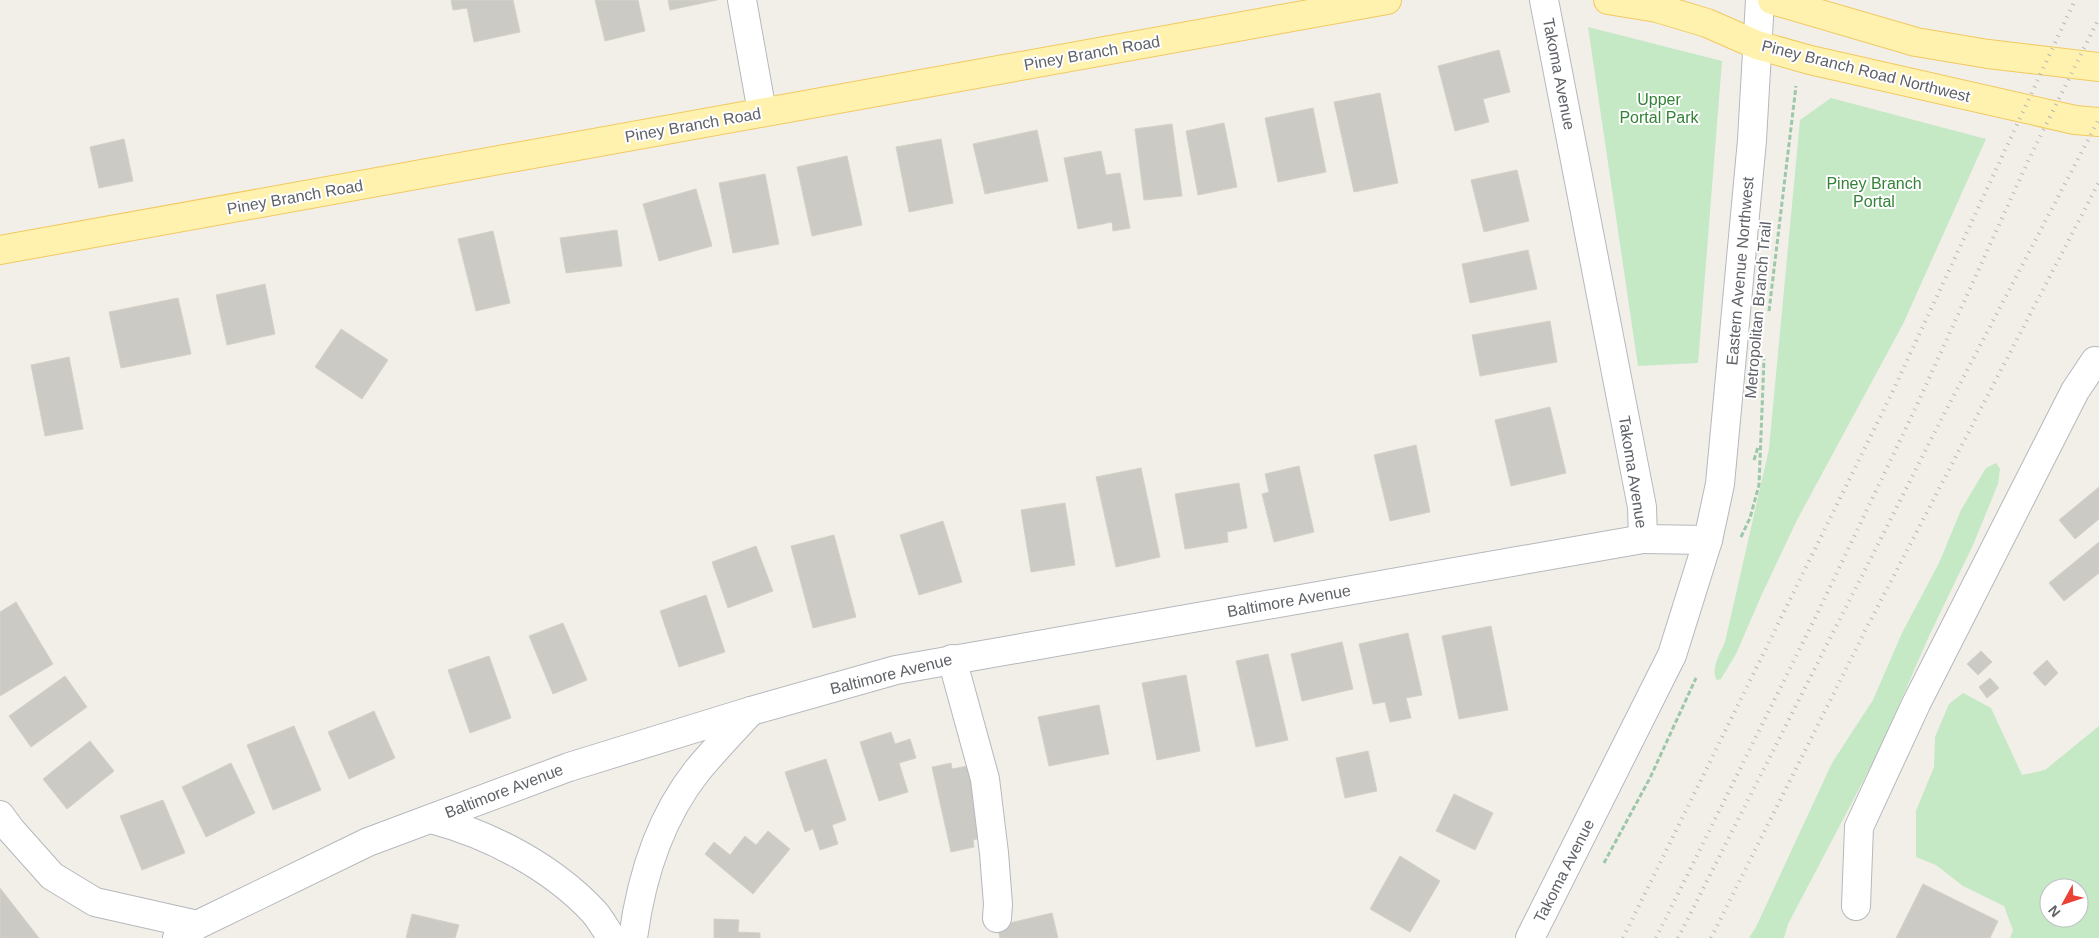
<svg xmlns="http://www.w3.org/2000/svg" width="2099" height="938" viewBox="0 0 2099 938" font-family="Helvetica,sans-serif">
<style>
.green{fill:#c5e8c5;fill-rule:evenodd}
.building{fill:#cccac5;stroke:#d6d1c6}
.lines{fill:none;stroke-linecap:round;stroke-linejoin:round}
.minor-casing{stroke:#b5b8bc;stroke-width:30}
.major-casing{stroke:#f2c960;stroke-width:30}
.path{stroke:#9cc7a9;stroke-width:3;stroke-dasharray:5 2.5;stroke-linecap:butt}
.minor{stroke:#fff;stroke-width:28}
.major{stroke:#fff2af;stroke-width:28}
.rail{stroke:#b6b7b8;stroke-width:4;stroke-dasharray:1 6;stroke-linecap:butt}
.labels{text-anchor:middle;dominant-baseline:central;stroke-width:4;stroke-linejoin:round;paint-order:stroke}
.street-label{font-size:16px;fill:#5f6368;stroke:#fff}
.park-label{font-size:16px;fill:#348238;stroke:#fff}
</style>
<rect width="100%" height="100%" fill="#f1efe8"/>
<g class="green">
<path d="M1588,27L1722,61L1698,363L1638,366Z"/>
<path d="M1831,98L1986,139L1903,324L1797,520L1762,594L1736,654L1721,679L1717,680C1710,669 1720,654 1725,642L1769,449L1800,120Z"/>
<path d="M1996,463L2000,469L1998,484L1973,545L1929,636L1879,751L1788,924L1784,938H1749L1756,927L1832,763L1873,700L1902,633L1939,563L1961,510L1986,468Z"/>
<path d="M1963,693L1991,708L2022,775L2045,770L2099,726V938H2010L2013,930L2004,906L1963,886L1936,865L1916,857V811L1934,767L1935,737L1949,704ZM2049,888H2079V918H2049Z"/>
</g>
<g class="building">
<path d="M451,0H513L520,32L474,42L467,8L453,10Z"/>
<path d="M595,0H638L645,31L605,41Z"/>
<path d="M668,0H717L670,10Z"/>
<path d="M1499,50L1510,92L1483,99L1489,122L1455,131L1438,66Z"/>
<path d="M1380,93L1398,183L1354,192L1334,102Z"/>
<path d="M1313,108L1326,172L1278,182L1265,118Z"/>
<path d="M1224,123L1237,187L1198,195L1186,131Z"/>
<path d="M1172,124L1182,196L1144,200L1135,129Z"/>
<path d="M1037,130L1048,181L985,194L973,144Z"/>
<path d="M124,139L133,181L99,188L90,147Z"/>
<path d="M941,139L953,203L909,212L896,147Z"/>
<path d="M1101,151L1106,175L1120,173L1130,228L1113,231L1112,222L1078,229L1064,158Z"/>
<path d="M847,156L862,225L812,236L797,167Z"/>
<path d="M1517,170L1529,221L1484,232L1471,180Z"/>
<path d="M765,174L779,244L733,253L719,183Z"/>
<path d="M696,189L712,246L659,261L643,204Z"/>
<path d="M617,230L622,266L566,273L560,238Z"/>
<path d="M493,231L510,303L476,311L458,239Z"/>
<path d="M1528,250L1537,289L1470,303L1462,264Z"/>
<path d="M265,284L275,334L227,345L216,295Z"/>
<path d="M178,298L191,354L121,368L109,312Z"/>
<path d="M1550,321L1557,362L1480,376L1472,335Z"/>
<path d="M341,329L388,360L362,399L315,367Z"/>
<path d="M69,357L83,429L45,436L31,365Z"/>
<path d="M1550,407L1566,473L1511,486L1495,420Z"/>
<path d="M1416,445L1430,512L1390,521L1374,455Z"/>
<path d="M1299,466L1314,532L1274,542L1262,494L1269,492L1265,474Z"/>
<path d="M1141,468L1160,557L1116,567L1096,477Z"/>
<path d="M1239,483L1247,528L1227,532L1228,542L1185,549L1175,494Z"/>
<path d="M2099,487V519L2075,539L2059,520Z"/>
<path d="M1065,503L1075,565L1031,572L1021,510Z"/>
<path d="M943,521L962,582L919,595L900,535Z"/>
<path d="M834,535L856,617L813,628L791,546Z"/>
<path d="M2099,542V573L2064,601L2049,583Z"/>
<path d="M756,546L773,591L728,608L712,562Z"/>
<path d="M706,595L725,652L679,667L660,611Z"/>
<path d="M16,602L53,664L0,696V612Z"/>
<path d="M563,623L587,680L553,694L529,636Z"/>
<path d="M1491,626L1508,710L1459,719L1442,636Z"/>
<path d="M1408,633L1422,695L1406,698L1411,718L1390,722L1385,702L1373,704L1359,644Z"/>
<path d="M1342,642L1353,689L1302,701L1291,654Z"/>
<path d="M1981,651L1992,662L1978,675L1967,664Z"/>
<path d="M1268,654L1288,740L1256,747L1236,661Z"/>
<path d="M489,656L511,718L470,733L448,670Z"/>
<path d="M2047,660L2058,673L2045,686L2033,673Z"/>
<path d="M1186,675L1200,751L1157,760L1142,683Z"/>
<path d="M65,676L87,707L31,747L9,716Z"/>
<path d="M1990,678L1999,688L1987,698L1979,687Z"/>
<path d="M1099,705L1109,754L1049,766L1038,717Z"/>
<path d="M374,711L395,758L349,779L328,732Z"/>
<path d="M294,726L321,790L273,810L247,745Z"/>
<path d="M891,732L895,744L910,739L916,758L899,763L908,792L879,801L860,742Z"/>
<path d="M90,741L114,771L67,809L43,779Z"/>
<path d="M1368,751L1377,791L1345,798L1336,758Z"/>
<path d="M826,759L846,820L832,825L838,844L820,850L813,829L805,832L785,772Z"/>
<path d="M231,763L255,813L206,837L182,787Z"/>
<path d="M951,763L952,769L973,765L982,806L974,807L981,838L973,840L974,847L951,852L932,767Z"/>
<path d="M1454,794L1493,813L1475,850L1436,831Z"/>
<path d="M163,800L185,853L142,870L120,816Z"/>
<path d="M768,831L790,849L753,894L705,854L714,842L730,855L745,836L756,845Z"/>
<path d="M1400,856L1440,881L1410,932L1370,909Z"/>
<path d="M1923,884L1998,921L1990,938H1896Z"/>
<path d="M0,888L39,938H0Z"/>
<path d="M1052,913L1058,938H1000L997,926Z"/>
<path d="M412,914L459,925L455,938H406Z"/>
<path d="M714,919L739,920L738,932L760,933V938H714Z"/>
</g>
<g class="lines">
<g class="minor-casing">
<g id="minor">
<path d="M742,0L762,112"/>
<path d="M1544,0L1642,507L1643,539L1708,540"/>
<path d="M952,659L985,779L994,853L998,904L997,918"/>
<path d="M0,815L11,830L52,876L95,902L197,925"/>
<path d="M431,819C491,835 552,867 594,912C601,920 606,930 612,938"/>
<path d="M1856,906L1859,827L1916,704L2075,391L2095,361L2099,366"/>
<path d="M177,938L197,925L368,842L569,767L751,711L896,670L1643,539"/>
<path d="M633,938C641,878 659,819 697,771C714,750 733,731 751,711"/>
<path d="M1530,938L1672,655L1708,540L1720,484L1752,140L1760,0"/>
</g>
</g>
<g class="major-casing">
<g id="major">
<path d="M1608,0L1657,8L1707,23L1757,45L1810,60L2075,120L2099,122"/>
<path d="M1772,0L1916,42L1988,54L2099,67"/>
<path d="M0,250L1387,0"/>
</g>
</g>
<g class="path">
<path d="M1769,311L1796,86"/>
<path d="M1754,460L1758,447"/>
<path d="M1741,537L1750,518L1759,485L1764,359"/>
<path d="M1604,863L1650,778L1696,678"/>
</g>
<use href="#minor" class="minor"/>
<use href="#major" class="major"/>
<g class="rail">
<path d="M1623,938L1891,395L2075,0"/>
<path d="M1656,938L1820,608L1916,407L2029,159L2099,18"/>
<path d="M1678,938L1942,418L2099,119"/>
<path d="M1711,938L1866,629L2099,182"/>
</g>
</g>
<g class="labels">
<g class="street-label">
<text transform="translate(1092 53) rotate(-10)">Piney Branch Road</text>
<text transform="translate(1866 71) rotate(14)">Piney Branch Road Northwest</text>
<text transform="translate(1559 74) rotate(79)">Takoma Avenue</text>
<text transform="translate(693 125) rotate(-10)">Piney Branch Road</text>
<text transform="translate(295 197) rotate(-10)">Piney Branch Road</text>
<text transform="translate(1740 271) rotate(-85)">Eastern Avenue Northwest</text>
<text transform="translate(1758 310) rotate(-85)">Metropolitan Branch Trail</text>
<text transform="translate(1633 472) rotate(81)">Takoma Avenue</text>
<text transform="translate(1289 601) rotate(-10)">Baltimore Avenue</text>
<text transform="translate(891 674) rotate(-14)">Baltimore Avenue</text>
<text transform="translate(504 791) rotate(-21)">Baltimore Avenue</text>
<text transform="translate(1564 871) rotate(-63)">Takoma Avenue</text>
</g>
<g class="park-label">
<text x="1659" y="99">Upper<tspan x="1659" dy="18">Portal Park</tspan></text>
<text x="1874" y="183">Piney Branch<tspan x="1874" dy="18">Portal</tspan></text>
</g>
</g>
<g transform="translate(2064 903) rotate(230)"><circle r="24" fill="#ffffff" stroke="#bfc1c3"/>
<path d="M0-4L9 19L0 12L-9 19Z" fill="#ea4335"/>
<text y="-8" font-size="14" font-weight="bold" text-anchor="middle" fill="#5f6368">N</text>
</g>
</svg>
